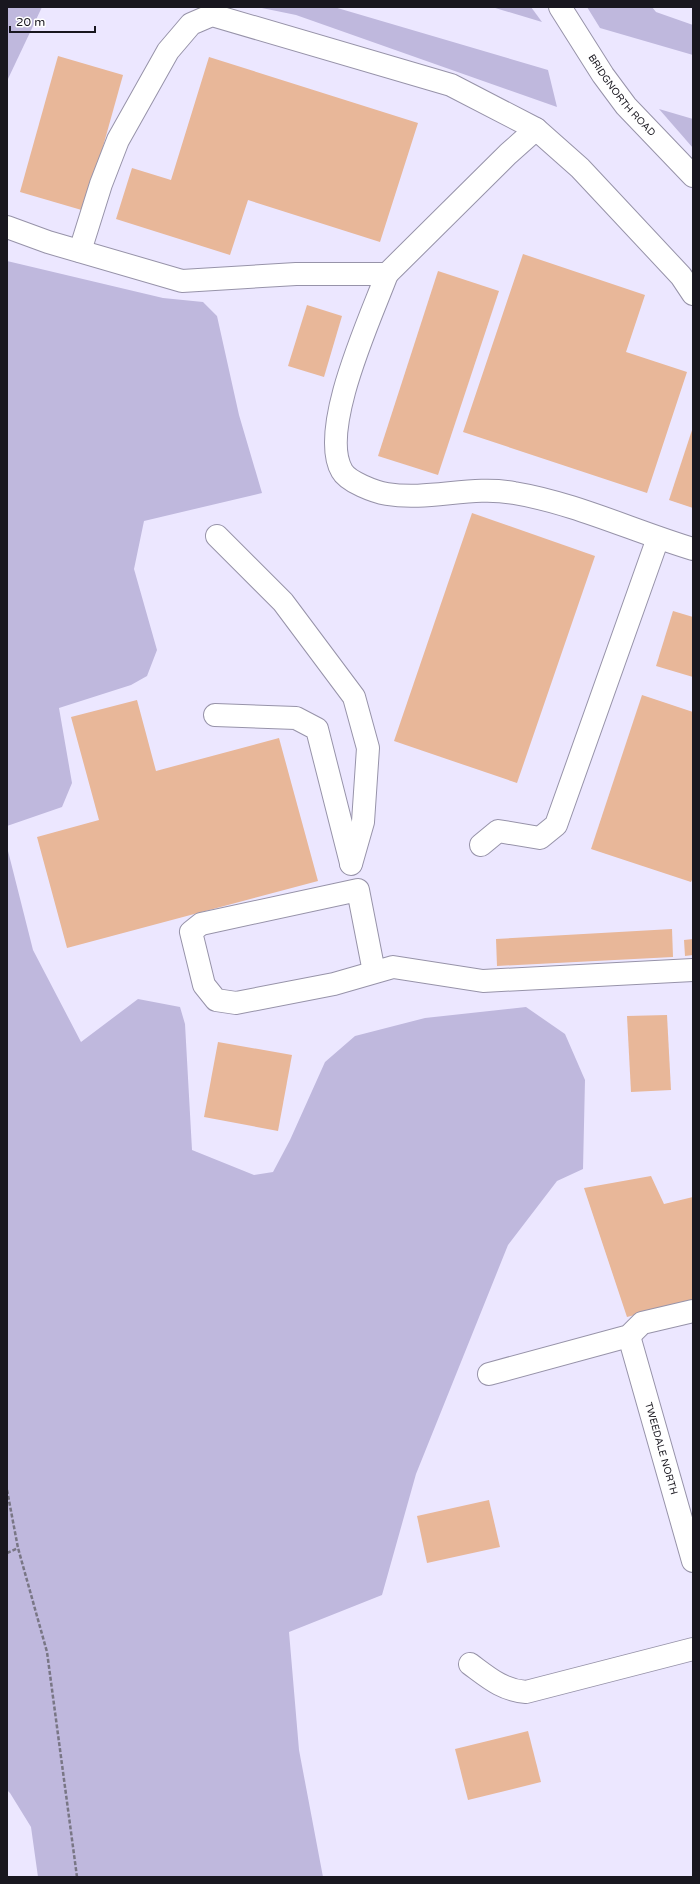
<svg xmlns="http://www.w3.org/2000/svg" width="700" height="1884" viewBox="0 0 700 1884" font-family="'Varela Round',sans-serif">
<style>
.green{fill:#bfb8dd}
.building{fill:#e8b799}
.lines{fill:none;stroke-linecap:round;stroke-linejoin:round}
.minor-casing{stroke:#9793a9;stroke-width:24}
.path{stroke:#797685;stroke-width:2.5;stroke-dasharray:4 2;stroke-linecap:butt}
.minor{stroke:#fff;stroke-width:22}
.labels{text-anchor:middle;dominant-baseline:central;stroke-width:3;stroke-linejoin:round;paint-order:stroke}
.street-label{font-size:10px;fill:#19171f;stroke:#fff}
</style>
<rect width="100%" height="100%" fill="#ece7ff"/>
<g class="green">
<path d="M7,7H42L7,81Z"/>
<path d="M257,7H334L548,70L557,107L296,15Z"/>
<path d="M492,7H531L542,22Z"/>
<path d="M587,7H652L656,12L693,25V55L600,28Z"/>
<path d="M659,109L693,119V148Z"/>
<path d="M7,261L163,298L203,302L217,316L239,415L262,493L144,521L134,569L157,650L147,676L131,685L59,708L72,783L62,807L7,826Z"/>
<path d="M7,847L33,950L81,1042L138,999L180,1007L185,1024L192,1150L254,1175L273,1172L290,1140L325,1062L355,1036L425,1018L526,1007L565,1034L585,1080L583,1169L557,1181L508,1245L416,1474L382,1595L289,1632L299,1750L323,1877H38L31,1827L10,1793L7,1790Z"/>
</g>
<g class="building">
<path d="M58,56L123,75L85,211L20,192Z"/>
<path d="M209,57L418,123L380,242L248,200L230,255L116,219L132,168L171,180Z"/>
<path d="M523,254L645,295L626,352L687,372L647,493L463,432Z"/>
<path d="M438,271L499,291L438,475L378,456Z"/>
<path d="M307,305L342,316L324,377L288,366Z"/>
<path d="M693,427V508L669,500Z"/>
<path d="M472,513L595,556L517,783L394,741Z"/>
<path d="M673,611L693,617V677L656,666Z"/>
<path d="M642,695L693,712V878L691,882L591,849Z"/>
<path d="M137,700L156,771L279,738L318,881L67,948L37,837L99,820L71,717Z"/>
<path d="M672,929L673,957L497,966L496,939Z"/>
<path d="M693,939V955L685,956L684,940Z"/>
<path d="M667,1015L671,1090L631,1092L627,1016Z"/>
<path d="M218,1042L292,1055L278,1131L204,1117Z"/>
<path d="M651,1176L664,1204L693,1197V1300L627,1317L584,1188Z"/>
<path d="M489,1500L500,1547L427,1563L417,1516Z"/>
<path d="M528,1731L541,1782L468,1800L455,1749Z"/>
</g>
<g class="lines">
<g class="minor-casing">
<g id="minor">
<path id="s1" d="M560,7L603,75L626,106L693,176"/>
<path d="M7,227L48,242L182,281L296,274H387L508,154L536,129L580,168L681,276L693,294"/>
<path d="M80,251L101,184L118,140L168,51L191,24L212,15L451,85L536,129"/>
<path d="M387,274C371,317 318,430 342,471C348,482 375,492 387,494C429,501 472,485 514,493C575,503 633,531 693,549"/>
<path d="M217,536L283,602L354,697L368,748L363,822L351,864"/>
<path d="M215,715L296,718L317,729L351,863"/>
<path d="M481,845L498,831L540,838L556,825L658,538"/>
<path d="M374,972L358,890L201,924L191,932L204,985L216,1000L236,1003L334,984L393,967L483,981L693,970"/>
<path id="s2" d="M629,1336L693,1561"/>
<path d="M489,1374L629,1336L642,1323L693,1311"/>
<path d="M470,1664C489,1678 502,1690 526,1692L693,1649"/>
</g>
</g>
<g class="path">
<path d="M7,1490L18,1548L47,1652L77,1877"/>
<path d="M7,1553L18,1548"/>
</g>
<use href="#minor" class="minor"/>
</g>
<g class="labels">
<g class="street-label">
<text stroke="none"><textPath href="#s1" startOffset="108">BRIDGNORTH ROAD</textPath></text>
<text stroke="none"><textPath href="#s2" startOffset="117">TWEEDALE NORTH</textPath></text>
</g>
</g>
<rect width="700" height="1884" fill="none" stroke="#19171f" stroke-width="16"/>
<path d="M10 26v6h85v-6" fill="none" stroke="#19171f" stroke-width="2"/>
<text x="16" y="26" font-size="12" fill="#19171f" stroke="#ffffff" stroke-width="3" paint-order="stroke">20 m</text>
</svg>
